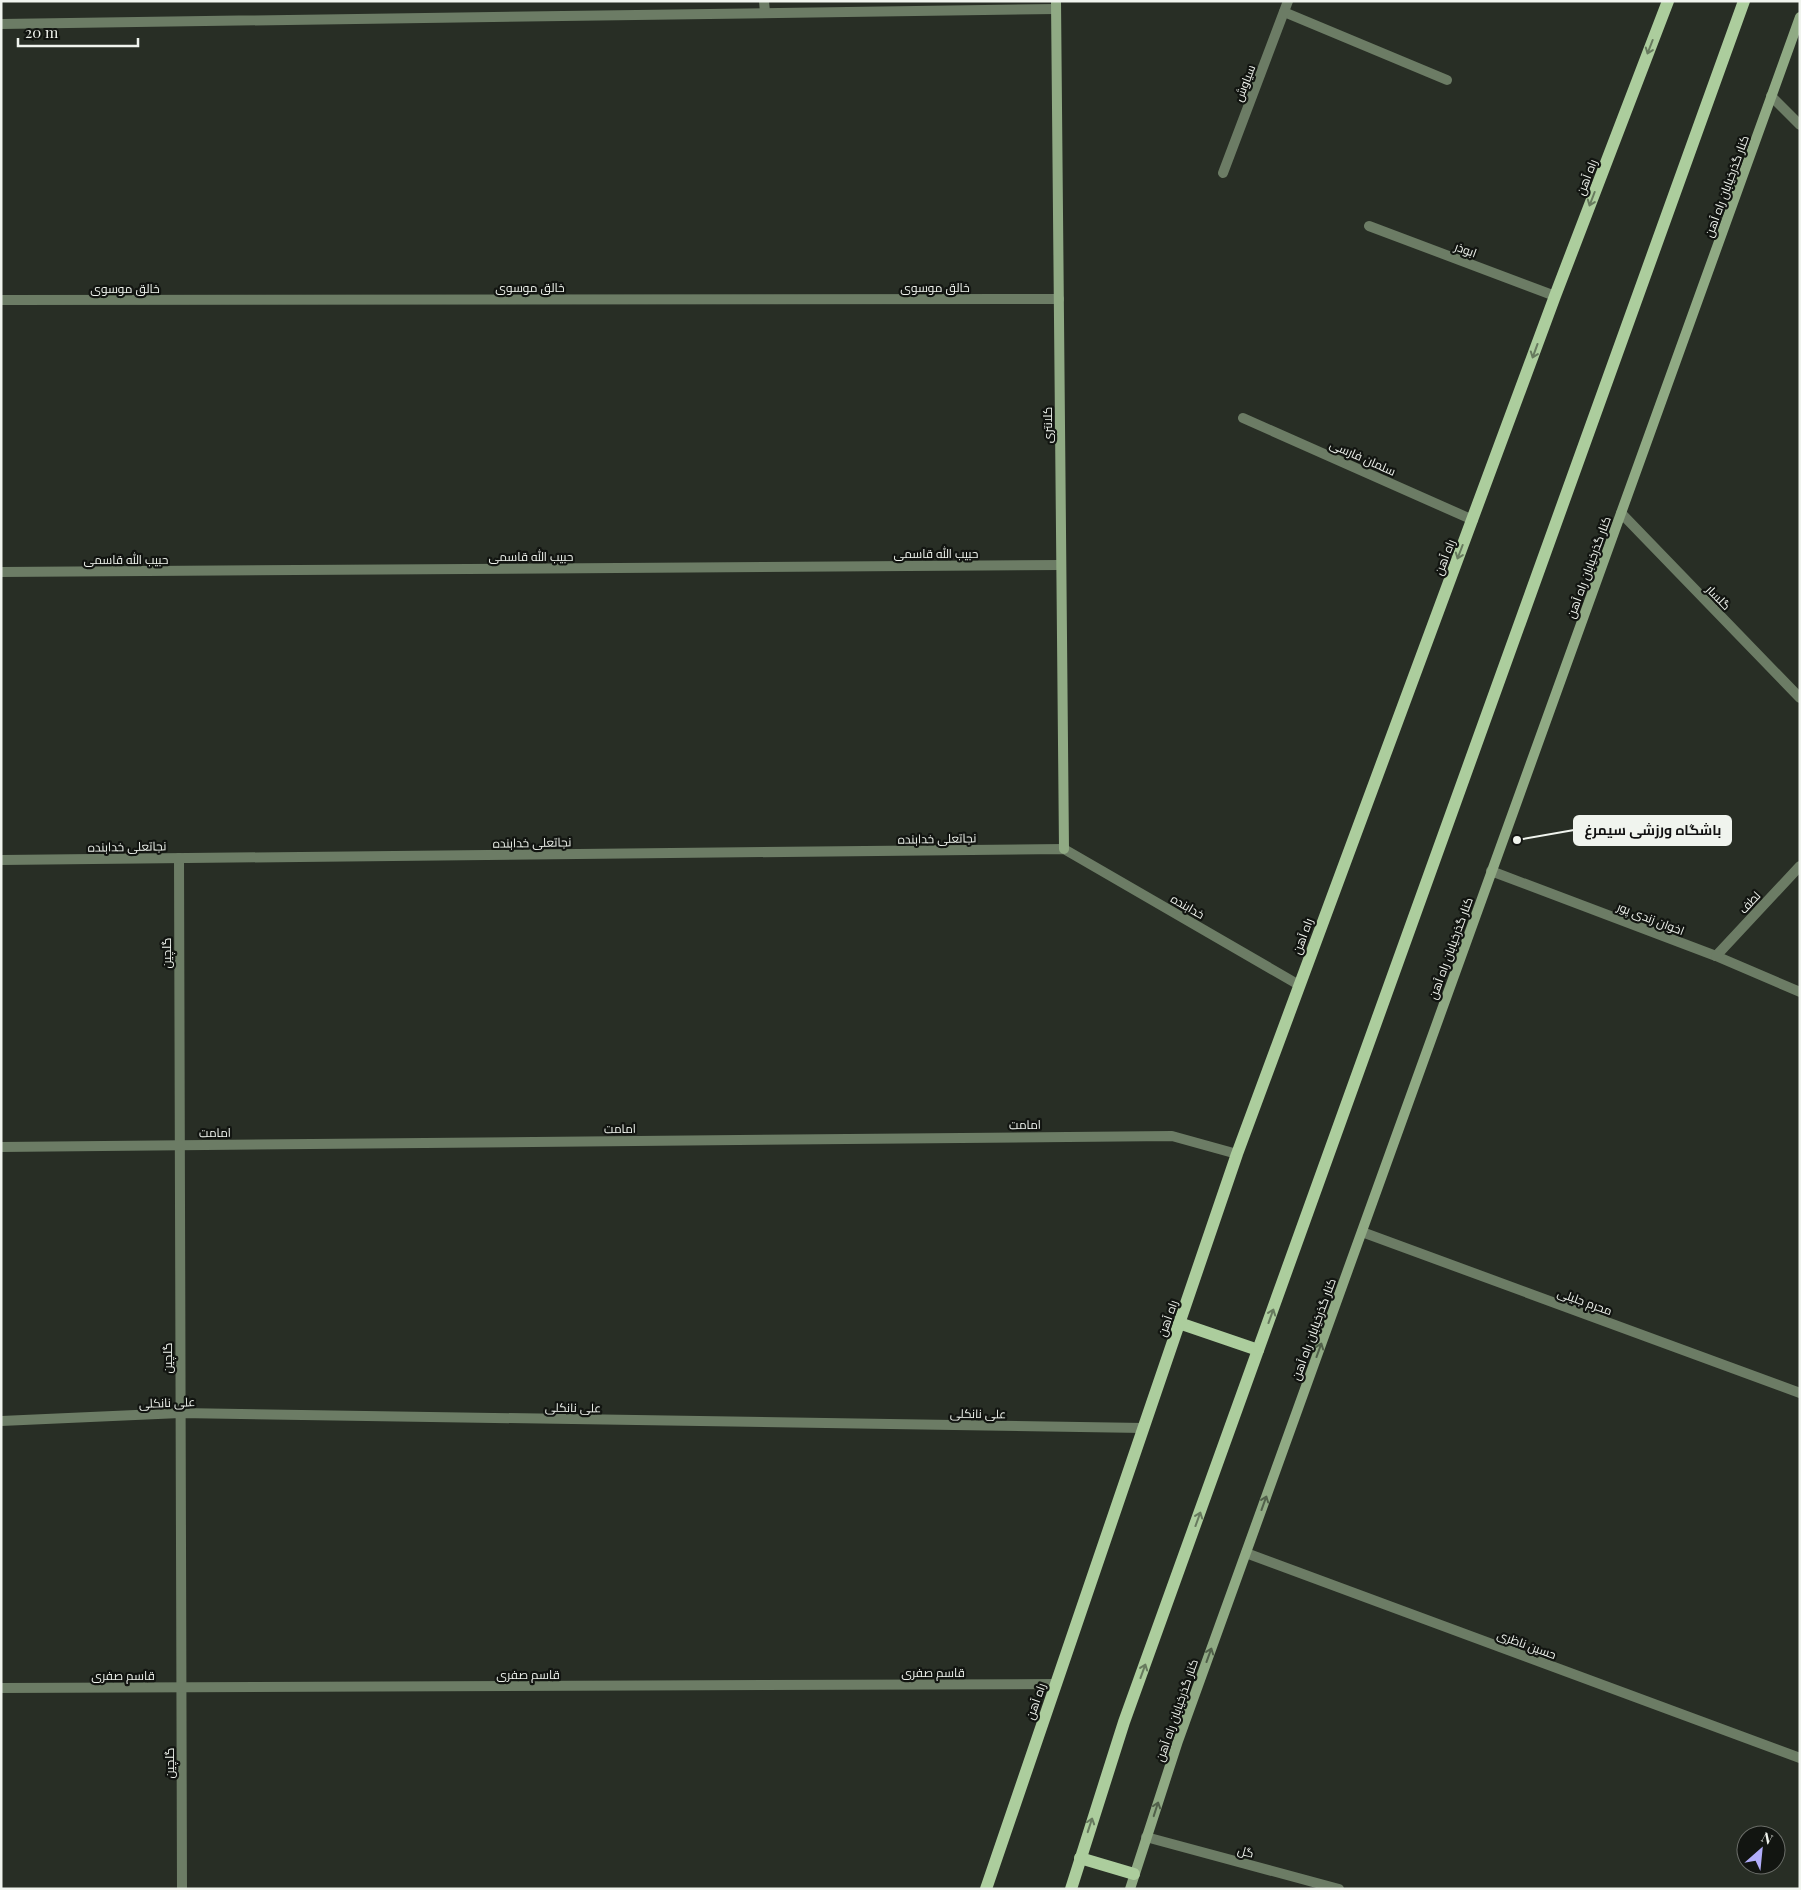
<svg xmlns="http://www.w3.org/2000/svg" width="1801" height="1890" viewBox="0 0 1801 1890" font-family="'Playfair Display',Cairo,serif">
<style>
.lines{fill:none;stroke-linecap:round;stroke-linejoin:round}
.lane{stroke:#6c7c65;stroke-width:10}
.street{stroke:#6c7c65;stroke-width:10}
.secondary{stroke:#90aa84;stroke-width:10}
.primary{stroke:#accd9d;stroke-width:12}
.oneway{stroke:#677a5e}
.oneway2{stroke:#51604a}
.labels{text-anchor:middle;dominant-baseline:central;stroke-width:4.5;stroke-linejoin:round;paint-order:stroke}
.street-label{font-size:12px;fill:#f0f4ee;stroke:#121511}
.leader{fill:none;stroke:#f0f4ee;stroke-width:2}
.callout-dot{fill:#f0f4ee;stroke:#121511;stroke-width:2}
.callout{fill:#f0f4ee;stroke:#f0f4ee;stroke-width:2}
.callout-label{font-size:14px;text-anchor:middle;font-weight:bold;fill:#111}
</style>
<rect width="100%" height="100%" fill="#282e25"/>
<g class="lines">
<g class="lane">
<path d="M764,1L765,13"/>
<path d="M1284,12L1447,80"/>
<path d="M1771,96L1800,125"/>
<path d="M1223,173L1288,1"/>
<path d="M1369,226L1555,296"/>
<path d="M1243,418L1473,520"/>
<path d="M1146,1837L1339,1889"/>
</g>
<g class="street">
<path d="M1,24L1056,9"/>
<path d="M1,300L1059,299"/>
<path d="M1621,513L1800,698"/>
<path d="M1,572L1061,565"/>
<path d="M179,858L182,1889"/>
<path d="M1,860L1064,849L1299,985"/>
<path d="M1491,871L1716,956L1800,992"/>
<path d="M1716,956L1800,866"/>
<path d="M1,1147L1172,1136L1237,1154"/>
<path d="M1362,1232L1800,1393"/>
<path d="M1,1421L180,1413L1144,1428"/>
<path d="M1246,1553L1800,1758"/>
<path d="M1,1688L1056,1684"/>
</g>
<g class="secondary">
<path d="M1056,1L1064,849"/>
<path d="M1130,1889L1178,1741L1800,17"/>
</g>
<g class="primary">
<path d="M1179,1323L1258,1350"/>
<path d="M1080,1858L1134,1874"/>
<path d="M986,1889L1237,1154L1555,296L1668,1"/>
<path d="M1071,1889L1124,1722L1744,1"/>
</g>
</g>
<defs><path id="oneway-shaft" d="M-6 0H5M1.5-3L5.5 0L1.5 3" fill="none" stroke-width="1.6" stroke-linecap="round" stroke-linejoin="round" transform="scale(1.25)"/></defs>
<g class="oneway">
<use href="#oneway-shaft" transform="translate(1650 47) rotate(111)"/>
<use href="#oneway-shaft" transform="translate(1592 199) rotate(111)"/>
<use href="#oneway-shaft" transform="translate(1535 351) rotate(110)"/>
<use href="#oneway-shaft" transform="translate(1460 552) rotate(111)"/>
<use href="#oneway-shaft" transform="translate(1271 1316) rotate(-70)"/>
<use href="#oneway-shaft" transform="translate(1198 1519) rotate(-70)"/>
<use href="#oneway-shaft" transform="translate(1143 1671) rotate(-70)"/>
<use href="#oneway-shaft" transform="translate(1090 1825) rotate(-72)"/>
</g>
<g class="oneway2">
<use href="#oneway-shaft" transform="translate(1319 1350) rotate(-70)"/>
<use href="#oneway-shaft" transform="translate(1264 1503) rotate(-70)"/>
<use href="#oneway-shaft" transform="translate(1209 1655) rotate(-70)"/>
<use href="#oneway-shaft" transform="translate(1156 1809) rotate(-72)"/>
</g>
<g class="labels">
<g class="street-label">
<text transform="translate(1244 83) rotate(-69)">سیاوش</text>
<text transform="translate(1586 177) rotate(-69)">راه آهن</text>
<text transform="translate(1726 186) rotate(-70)">کنار گذرخیابان راه آهن</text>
<text transform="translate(1466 249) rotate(20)">ابوذر</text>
<text x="530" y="287">خالق موسوی</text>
<text x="935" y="287">خالق موسوی</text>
<text x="125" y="288">خالق موسوی</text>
<text transform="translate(1047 425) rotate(-90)">کلانتری</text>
<text transform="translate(1363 457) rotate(24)">سلمان فارسی</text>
<text x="936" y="553">حبیب الله قاسمی</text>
<text x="531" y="556">حبیب الله قاسمی</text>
<text transform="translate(1444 557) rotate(-69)">راه آهن</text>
<text x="126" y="559">حبیب الله قاسمی</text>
<text transform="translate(1588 567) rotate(-70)">کنار گذرخیابان راه آهن</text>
<text transform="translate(1719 597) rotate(46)">گلسار</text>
<text transform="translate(937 838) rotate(-1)">نجاتعلی خدابنده</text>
<text transform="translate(532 842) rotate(-1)">نجاتعلی خدابنده</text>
<text transform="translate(127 846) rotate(-1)">نجاتعلی خدابنده</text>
<text transform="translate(1749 902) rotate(-47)">لطف</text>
<text transform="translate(1188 906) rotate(30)">خدابنده</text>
<text transform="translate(1651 918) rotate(21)">اخوان زندی پور</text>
<text transform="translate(1302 936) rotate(-70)">راه آهن</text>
<text transform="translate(1450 948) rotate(-70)">کنار گذرخیابان راه آهن</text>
<text transform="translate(166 953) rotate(-90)">گلچین</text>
<text transform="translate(1025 1124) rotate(-1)">امامت</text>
<text transform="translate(620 1128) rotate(-1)">امامت</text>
<text transform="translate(215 1132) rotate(-1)">امامت</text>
<text transform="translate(1585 1301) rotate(20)">محرم جلیلی</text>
<text transform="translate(1167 1318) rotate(-71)">راه آهن</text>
<text transform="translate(1313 1329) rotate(-70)">کنار گذرخیابان راه آهن</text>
<text transform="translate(167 1358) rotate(-90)">گلچین</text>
<text transform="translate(167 1402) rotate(-2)">علی نانکلی</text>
<text transform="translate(573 1407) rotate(1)">علی نانکلی</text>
<text transform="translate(978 1413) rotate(1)">علی نانکلی</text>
<text transform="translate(1527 1644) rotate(20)">حسین ناظری</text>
<text x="933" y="1672">قاسم صفری</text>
<text x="528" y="1674">قاسم صفری</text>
<text x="123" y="1675">قاسم صفری</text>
<text transform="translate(1035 1701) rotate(-71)">راه آهن</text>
<text transform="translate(1176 1710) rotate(-71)">کنار گذرخیابان راه آهن</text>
<text transform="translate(169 1763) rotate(-90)">گلچین</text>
<text transform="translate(1246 1851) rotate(15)">گل</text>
</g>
</g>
<path class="leader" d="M1517 840L1574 830"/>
<circle class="callout-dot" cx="1517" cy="840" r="5"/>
<rect class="callout" x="1574" y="816" width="157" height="29" rx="5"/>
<g class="callout-label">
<text x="1653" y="835">باشگاه ورزشی سیمرغ</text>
</g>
<rect width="1801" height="1890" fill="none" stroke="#f0f4ee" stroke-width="5"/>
<g transform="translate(1761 1850) rotate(27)"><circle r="24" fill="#121511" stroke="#6b6e69"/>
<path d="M0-4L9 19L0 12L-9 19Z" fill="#b1adfa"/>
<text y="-8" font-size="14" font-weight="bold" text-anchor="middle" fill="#f0f4ee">N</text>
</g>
<path d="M18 38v8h120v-8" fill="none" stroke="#f0f4ee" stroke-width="2.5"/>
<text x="25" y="38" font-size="15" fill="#f0f4ee" stroke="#121511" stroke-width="4" paint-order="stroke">20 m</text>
</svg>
